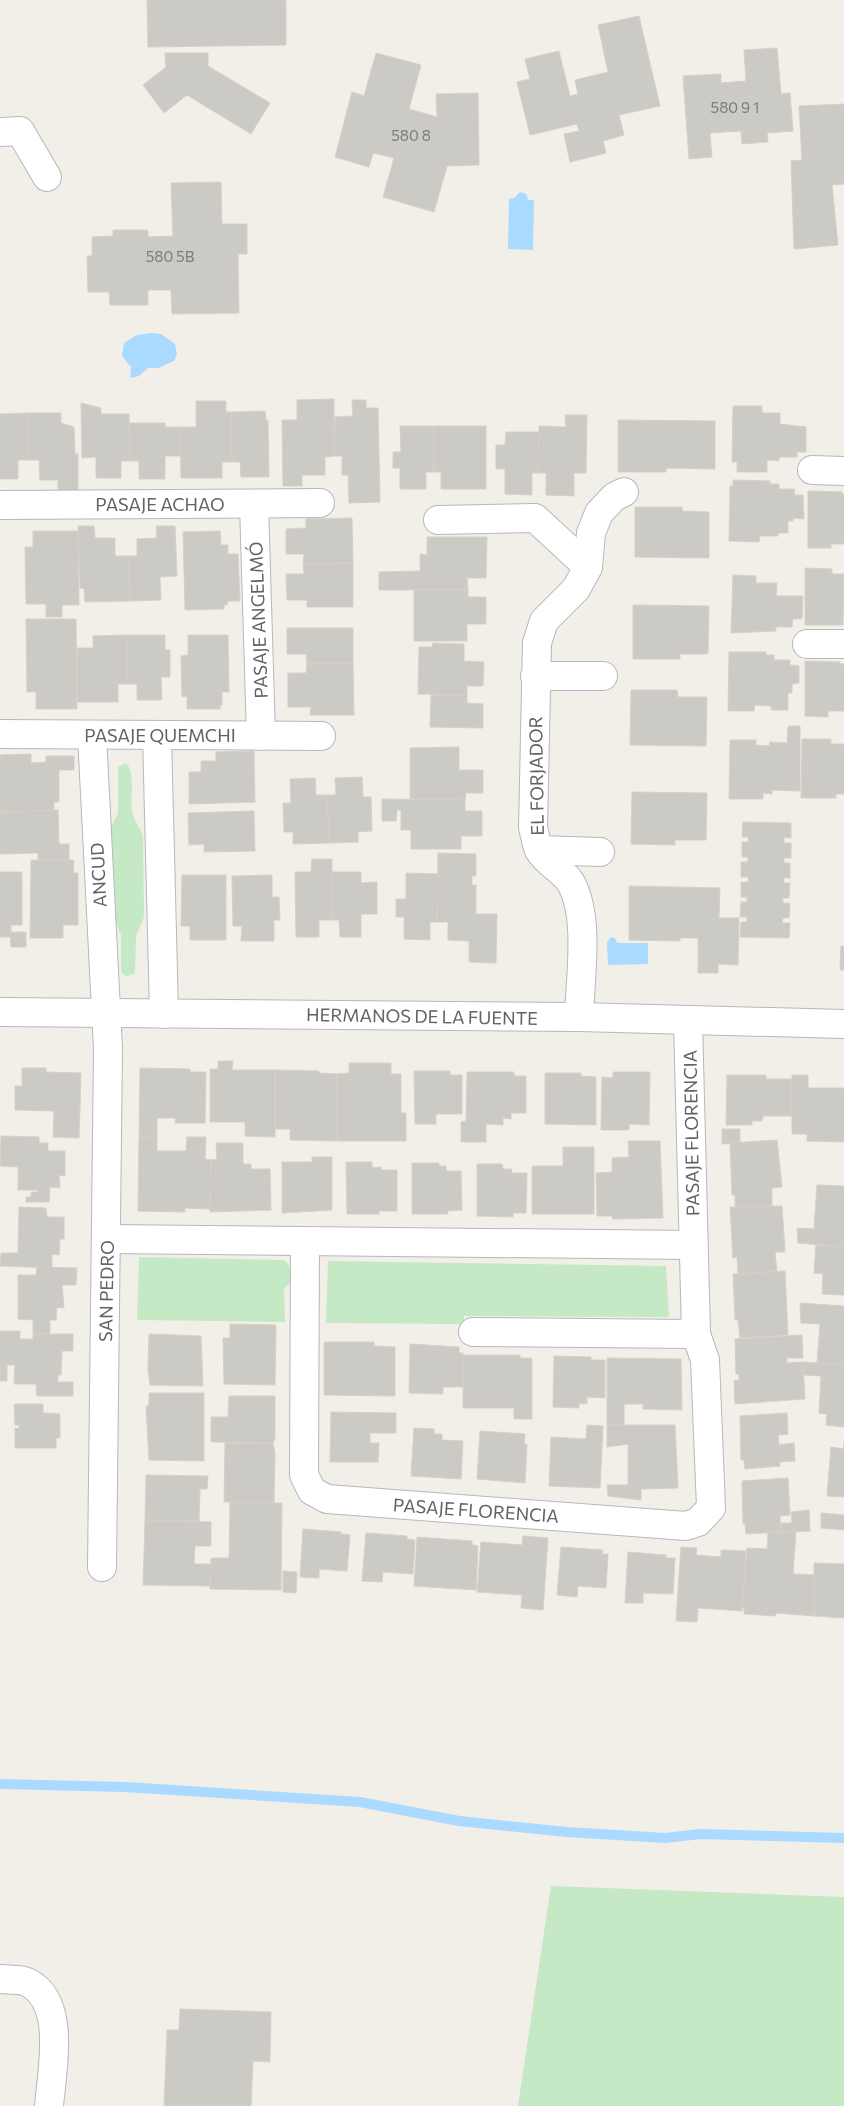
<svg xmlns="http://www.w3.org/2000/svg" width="844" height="2106" viewBox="0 0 844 2106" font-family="Commissioner,sans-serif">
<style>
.green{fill:#c5e8c5}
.water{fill:#aadaff}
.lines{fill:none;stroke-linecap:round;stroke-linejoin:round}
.stream{stroke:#aadaff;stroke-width:10}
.building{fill:#cccac5;stroke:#d6d1c6}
.minor-casing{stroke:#b5b8bc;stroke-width:30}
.minor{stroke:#fff;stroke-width:28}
.labels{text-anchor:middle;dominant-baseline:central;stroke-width:4;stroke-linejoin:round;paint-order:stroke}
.number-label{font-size:15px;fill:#7a7d7f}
.street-label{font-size:18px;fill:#5f6368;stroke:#fff}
</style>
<rect width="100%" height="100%" fill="#f1efe8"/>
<g class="green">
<path d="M126,763C136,773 130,798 132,811C133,820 141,827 143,837L144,917L136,936L135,969L134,974L126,976L121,972V935L114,919L110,829L118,813V767Z"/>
<path d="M139,1257L284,1260L288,1264L295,1280L284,1288L285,1322L137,1320Z"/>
<path d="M328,1261L666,1266L669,1317L464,1316V1324L326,1323Z"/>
<path d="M551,1886L844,1897V2106H518Z"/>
</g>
<g class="water">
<path d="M520,192L526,194L528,200H534L533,250L508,249L509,199L514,198Z"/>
<path d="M151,333L161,334L175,344L177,354L174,361L158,368H148L139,376L130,378L131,367L122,356L124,343L137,335Z"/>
<path d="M611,937L615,938L617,943H648V964L608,965L607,942Z"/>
</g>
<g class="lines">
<path class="stream" d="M0,1784L125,1787L360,1802L459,1821L567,1832L665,1838L701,1834L844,1838"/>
</g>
<g class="building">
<path d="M147,0H286V45L148,47Z"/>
<path d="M639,16L660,106L619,115L624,135L603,141L606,153L570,162L564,134L579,131L577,124L530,135L517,82L530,79L525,59L559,51L570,96L578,94L575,80L608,72L598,25Z"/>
<path d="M777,48L781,94L790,93L793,131L767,133L768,142L742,144L741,131L710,133L712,157L689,159L683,76L721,74V83L746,81L744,50Z"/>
<path d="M165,53H208V66L270,103L251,134L187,95L164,113L143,85L166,67Z"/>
<path d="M376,53L421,65L409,109L437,117L436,94L478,93L479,165L447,166L434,212L383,197L394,158L373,153L369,167L335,157L352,92L364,96Z"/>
<path d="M844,104V184L832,185L838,245L794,249L791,161L802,160L799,106Z"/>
<path d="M221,182L222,224H247V254H238L239,313L172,314L171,290H148V305H110L109,292H88L87,256H92V237L113,236V230H148V237L173,236L171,183Z"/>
<path d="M334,399V456L325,457V475H302V486H283L282,420H297V400Z"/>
<path d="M352,400H366V408H378L380,502L349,503L348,475H342V456H334L335,417L353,416Z"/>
<path d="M196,401H226V412H232V462H222V478H181L180,427H196Z"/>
<path d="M81,403L101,408V414H129L130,461H121V478H96V457L82,458Z"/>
<path d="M733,406H762V413H780V424L806,427V452H797V457H779V461L767,460V472H737V462H732Z"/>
<path d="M265,411L266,420H268L269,477H241L240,462H232V412Z"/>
<path d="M27,413L29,460H18V479H0V414Z"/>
<path d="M27,413H61V423L74,427L75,454H78V490H58V480H40L39,460H29Z"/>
<path d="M565,415H587L586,473H574V496L546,495V473H538L539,426L566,427Z"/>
<path d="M618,420L715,421V469L666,468V472H618Z"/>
<path d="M129,423H165V427H180L181,456H165V479H139V461H130Z"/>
<path d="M400,426H434V472H426V489H400V468H393V452H401Z"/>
<path d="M434,426H486V489H441V472H434Z"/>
<path d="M506,432H539L538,473H532V495L505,494V469H496V445H505Z"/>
<path d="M733,480L770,481V484H779V489H795L794,495H803L804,519L793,518V521H788V533H778V536H760L759,542L729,541L730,486H733Z"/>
<path d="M808,491L842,492V494H844V544H831V548H808Z"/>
<path d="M635,507H682V511L709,512V558L635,557Z"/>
<path d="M352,518L353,563L303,564L304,554H286V529L306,528V519Z"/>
<path d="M78,526H94L95,538H115V556H128L130,601L85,602L84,589L80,588Z"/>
<path d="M156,526H175L177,576L160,577L161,600L130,601L128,556H137V539L157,538Z"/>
<path d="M33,531H78L79,605H62V617H46V604H26L25,547H33Z"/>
<path d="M220,531L221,545H228V554H238L240,601H227L228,604L224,605V609L185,610L183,532Z"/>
<path d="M427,537H487L486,578H467L468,590H379V572L420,571V554L427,555Z"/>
<path d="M353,563V607H307V600H287L286,574H304L303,564Z"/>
<path d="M805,568L832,569V574H844L843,625H805Z"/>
<path d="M733,575L756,576V583H777L776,596H803L802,619H793L792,627H776V631L731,633Z"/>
<path d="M414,590H468V597H486V624H467V641H414Z"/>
<path d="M633,605L709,606L708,654H680V659H633Z"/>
<path d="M26,619H76L77,709H36V692H27Z"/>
<path d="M287,628H353V663H307L306,654H287Z"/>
<path d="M128,635V684H118V702H77V648H93V636Z"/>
<path d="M128,635H165V650H170V677H161L162,700H137V684H128Z"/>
<path d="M188,635H228L229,692H222V705L220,706V709H187V696L182,697L181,656L188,655Z"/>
<path d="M433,643L464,644V661L484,662L483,686H467V695L418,694L419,647H432Z"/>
<path d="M729,652H766V655H774V660H790V665L799,666V683L792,684V693H788V710H771V706L755,705L754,711H728Z"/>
<path d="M805,661L840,662V664H844V711H828V717L805,716Z"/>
<path d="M307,663H353L354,715H310L311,707H288V673H306Z"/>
<path d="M631,690H677L678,697H707L706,746L630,745Z"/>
<path d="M431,695H467V703L483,704V728L430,727Z"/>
<path d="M788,726H800V791L772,790V794L763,793V799H729L730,740H756V745L769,746L770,742L787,743Z"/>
<path d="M802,739H831V744H844V794H836V798H801Z"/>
<path d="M459,747V770H483V793H466L465,800L410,799V748Z"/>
<path d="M254,751L255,802L189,804V772H201V761H216V752Z"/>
<path d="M31,754V763L46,762V756H74V770H59V802H54V811L0,812V755Z"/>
<path d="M362,777L363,797H371L372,831L358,832V842L329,843L327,795H336L335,778Z"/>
<path d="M315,778L316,795H327L329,843L293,844V832H284L283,803H291L290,779Z"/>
<path d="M632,792L707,793L706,840H675V845L631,844Z"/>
<path d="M382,799L465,800V811H482V836H461V849H411V830H401V810H397L396,821H382Z"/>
<path d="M58,810L59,844H69V860H38V853L0,854V812Z"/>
<path d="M254,811L255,851L204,852V844L189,845L188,813Z"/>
<path d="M743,822L791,823V838L784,837V843H791V858H784V863H790V878H783L784,883H790L789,898H783V903H790L789,918H783L782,923H790L789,938L740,937L741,922H747V917H740L741,902H747V897H741V882H748V877H741V862H748V857H742V842H749L748,837H742Z"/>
<path d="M438,853L476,854V876H472V885H476V914H497L496,963L469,962V941L448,940V922H437Z"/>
<path d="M312,859H332V920H319V937H296L295,872H311Z"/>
<path d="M31,860H74L73,873H78V925H63V938H30Z"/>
<path d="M0,872H22V925H11V937H0Z"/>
<path d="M332,872H361V883L377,882V914H361V937H340L339,920H332Z"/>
<path d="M406,873L438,874L437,922H430V940L404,939V917H396V899H406Z"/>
<path d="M182,875H226V940H190V926H181Z"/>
<path d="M272,875V897H279L280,920H274V941H241L242,926H233L232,876Z"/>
<path d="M629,886L720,888L719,918H739L738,965L718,964V973H698V938H680V941L629,940Z"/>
<path d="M10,932H26V947H11Z"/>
<path d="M841,946H844V970H840Z"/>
<path d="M218,1061H233L232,1070H275V1137L245,1136V1122H210V1069H218Z"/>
<path d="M349,1063H391V1074H401V1113H406V1141H337V1074L349,1073Z"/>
<path d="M22,1068H46V1072L81,1073L79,1138L53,1137L54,1111L15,1110V1086H22Z"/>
<path d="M140,1068L190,1069V1072H206L205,1123H175L176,1118H157V1138H139Z"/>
<path d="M275,1070L319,1071V1073L337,1074V1141L290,1140V1129H275Z"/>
<path d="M414,1071H450V1075H462V1114H436V1124H415Z"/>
<path d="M467,1072H514V1076H526V1113H511V1119L503,1118V1125L486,1124V1142H461V1122L466,1121Z"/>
<path d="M613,1072H650L649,1125L629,1124V1130H601L602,1077L613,1078Z"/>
<path d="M545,1073H581V1076L596,1077V1125L545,1124Z"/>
<path d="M727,1075H766V1079H792V1116H763L762,1121H752V1125H726Z"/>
<path d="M792,1075H808V1088H844V1142L807,1141V1134H792Z"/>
<path d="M722,1129H740V1143L722,1144Z"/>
<path d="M1,1136L39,1137V1143H48V1151H65V1176L59,1175L60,1188L50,1187L49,1202H26V1197H31V1192H37L38,1190H18V1167L0,1166Z"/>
<path d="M187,1137H206L205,1159L211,1160L210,1209L185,1208V1212L138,1211L139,1138H157V1151H186Z"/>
<path d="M777,1140L782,1187L772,1188V1206L735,1208V1195H732L730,1143Z"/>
<path d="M628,1141H660L663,1218L613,1219L612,1216H597L596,1173L612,1172V1158L629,1157Z"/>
<path d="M216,1143H243V1164H251V1169H270L271,1210L210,1212L211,1160L217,1159Z"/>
<path d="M563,1147H594V1214H532V1166H563Z"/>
<path d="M312,1157H332V1210L282,1213V1162H312Z"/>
<path d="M346,1162H372V1168L381,1167V1170H397V1211H379V1214H347Z"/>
<path d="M412,1163H439V1166H446V1171H461L462,1210L447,1211L448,1214H412Z"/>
<path d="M477,1164H502L503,1169H512L511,1173H527L526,1213H513V1217L477,1216Z"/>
<path d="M817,1185L844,1186V1247L798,1243L797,1228L814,1229Z"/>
<path d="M782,1206L785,1252H775L777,1272L738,1274L737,1257L733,1258L730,1207Z"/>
<path d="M19,1207L46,1208L47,1217H64V1239H60L59,1255L52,1254V1268L0,1266L1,1253H18Z"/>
<path d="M816,1245L844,1247V1295L822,1294L823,1274L814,1273Z"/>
<path d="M37,1267L77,1268L76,1285H62L64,1308L57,1307L56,1320H50V1334H33V1320L18,1319V1275H36Z"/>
<path d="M785,1271L788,1335L740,1338L738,1320H735L733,1274Z"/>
<path d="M800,1303L844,1306V1365L817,1363L820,1324L801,1323Z"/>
<path d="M230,1324L276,1325L275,1385L224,1384L223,1338H230Z"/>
<path d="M0,1331H20V1339H33V1334H73V1351H62L61,1375H58V1382H73V1396H37L36,1384H14L15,1365H7V1381H0Z"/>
<path d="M149,1334L201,1336L203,1386L150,1385L148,1370Z"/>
<path d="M802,1335L803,1358H787V1363L803,1362L805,1399L735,1404L734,1381L739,1380V1374H736L735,1339Z"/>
<path d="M324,1342H374V1346L395,1347V1396L324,1395Z"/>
<path d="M410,1344L459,1347V1353H463V1387H443V1394L409,1393Z"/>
<path d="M463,1355H520V1358H532V1419H514V1408H463Z"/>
<path d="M554,1356L591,1357V1360H605V1398L587,1397V1404L579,1403V1408L553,1407Z"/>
<path d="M607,1358L681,1359L682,1410L643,1409V1404H624V1425H607Z"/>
<path d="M803,1362L844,1365V1427L826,1425L827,1414L819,1413L821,1376L803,1375Z"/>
<path d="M149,1393H204V1461L149,1460L146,1407L149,1405Z"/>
<path d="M229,1396H275V1438L273,1443L211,1442V1417H228Z"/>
<path d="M14,1404H43V1413L60,1414V1438H56V1448H15V1428L19,1429V1425H15Z"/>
<path d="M331,1412L396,1413V1433H370V1443H379L378,1462H330Z"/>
<path d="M787,1413L788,1434L778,1435L779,1445L794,1443L795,1461L780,1462V1466L745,1469L744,1460H741L740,1416Z"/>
<path d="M587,1425L603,1426L600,1488L549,1486L551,1437L586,1439Z"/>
<path d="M607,1425H675L678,1488L641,1489V1500L608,1496L607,1485H628V1444L607,1447Z"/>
<path d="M414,1428L434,1429V1434H442V1440L463,1441L461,1479L411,1476Z"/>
<path d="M480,1431L525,1434L524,1444H527L525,1483L477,1479Z"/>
<path d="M844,1442V1497L827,1496L831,1447L844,1449Z"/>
<path d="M225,1443H273L275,1453L274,1503L224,1502Z"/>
<path d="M146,1475L208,1476L207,1489H200L199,1521L145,1520Z"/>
<path d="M788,1478L790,1515L780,1516L781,1532L746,1534L745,1524H743L742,1481Z"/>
<path d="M230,1502L282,1503L281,1590L210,1589L211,1558H229Z"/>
<path d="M809,1510L810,1531L781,1532L780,1523H792L791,1512Z"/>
<path d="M821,1513L844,1515V1530L821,1528Z"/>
<path d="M145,1520L211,1522V1546H195L194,1564H211L210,1586L143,1585Z"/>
<path d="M303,1529L341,1532V1534L350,1535L347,1571L319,1569V1578L300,1577Z"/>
<path d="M796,1531L793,1574L814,1575V1616L776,1613L775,1616L744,1614V1608L742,1607L747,1548L767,1549L768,1533Z"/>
<path d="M366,1533L407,1536V1539L415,1540L413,1574L383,1572L382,1582L362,1581Z"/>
<path d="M523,1536L548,1538L543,1610L521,1608L522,1595L477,1592L481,1542L522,1545Z"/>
<path d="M417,1537L472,1541V1545L478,1546L476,1590L414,1586Z"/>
<path d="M561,1547L603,1550L602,1554H608L606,1588L578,1586L577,1597L557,1595Z"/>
<path d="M681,1547L697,1548L696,1555L721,1557V1550L746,1551L742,1611L698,1608L697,1622L676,1621Z"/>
<path d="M628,1552L666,1555V1558H675L673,1594L643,1593V1603H625Z"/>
<path d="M814,1563L844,1564V1618L814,1616Z"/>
<path d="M283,1571L297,1572L296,1593L283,1592Z"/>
<path d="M180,2009L271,2012L270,2062L253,2061L251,2106H164L167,2030H179Z"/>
</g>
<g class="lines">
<g class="minor-casing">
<g id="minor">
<path d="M0,132L20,131L47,177"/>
<path d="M812,470L844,471"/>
<path d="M254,504L261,736"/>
<path d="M0,505L320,503"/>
<path d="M438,520L535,518L588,567"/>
<path d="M807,644H844"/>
<path d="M535,676H603"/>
<path d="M0,734L321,736"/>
<path d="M92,735L108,1049L102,1567"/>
<path d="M157,735L164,1014"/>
<path d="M539,850L600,852"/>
<path d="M0,1012L579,1017L844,1024"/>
<path d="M579,1017C580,979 590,917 571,883C563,870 547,864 539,850C536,844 535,834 533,828L537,643L544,621L576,589L588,567L591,533L599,513L614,497L624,492"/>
<path d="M107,1239L693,1245"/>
<path d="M305,1241L304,1475L312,1491L327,1499L686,1526L698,1522L711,1508L705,1360L696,1334L688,1021"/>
<path d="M473,1332L696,1334"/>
<path d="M0,1979C8,1980 19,1979 27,1982C67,2001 52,2070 49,2106"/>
</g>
</g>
<use href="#minor" class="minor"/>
</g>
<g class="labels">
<g class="number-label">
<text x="735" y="107">580 9 1</text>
<text x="411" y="135">580 8</text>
<text x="170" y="256">580 5B</text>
</g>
<g class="street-label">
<text x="160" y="504">PASAJE ACHAO</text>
<text transform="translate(258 620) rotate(-92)">PASAJE ANGELMÓ</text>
<text x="160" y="735">PASAJE QUEMCHI</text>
<text transform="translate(536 776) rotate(-91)">EL FORJADOR</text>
<text transform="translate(98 875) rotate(-93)">ANCUD</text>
<text transform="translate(422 1016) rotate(1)">HERMANOS DE LA FUENTE</text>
<text transform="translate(691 1133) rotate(-91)">PASAJE FLORENCIA</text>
<text transform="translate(106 1291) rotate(-89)">SAN PEDRO</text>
<text transform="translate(476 1510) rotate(4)">PASAJE FLORENCIA</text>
</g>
</g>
</svg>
